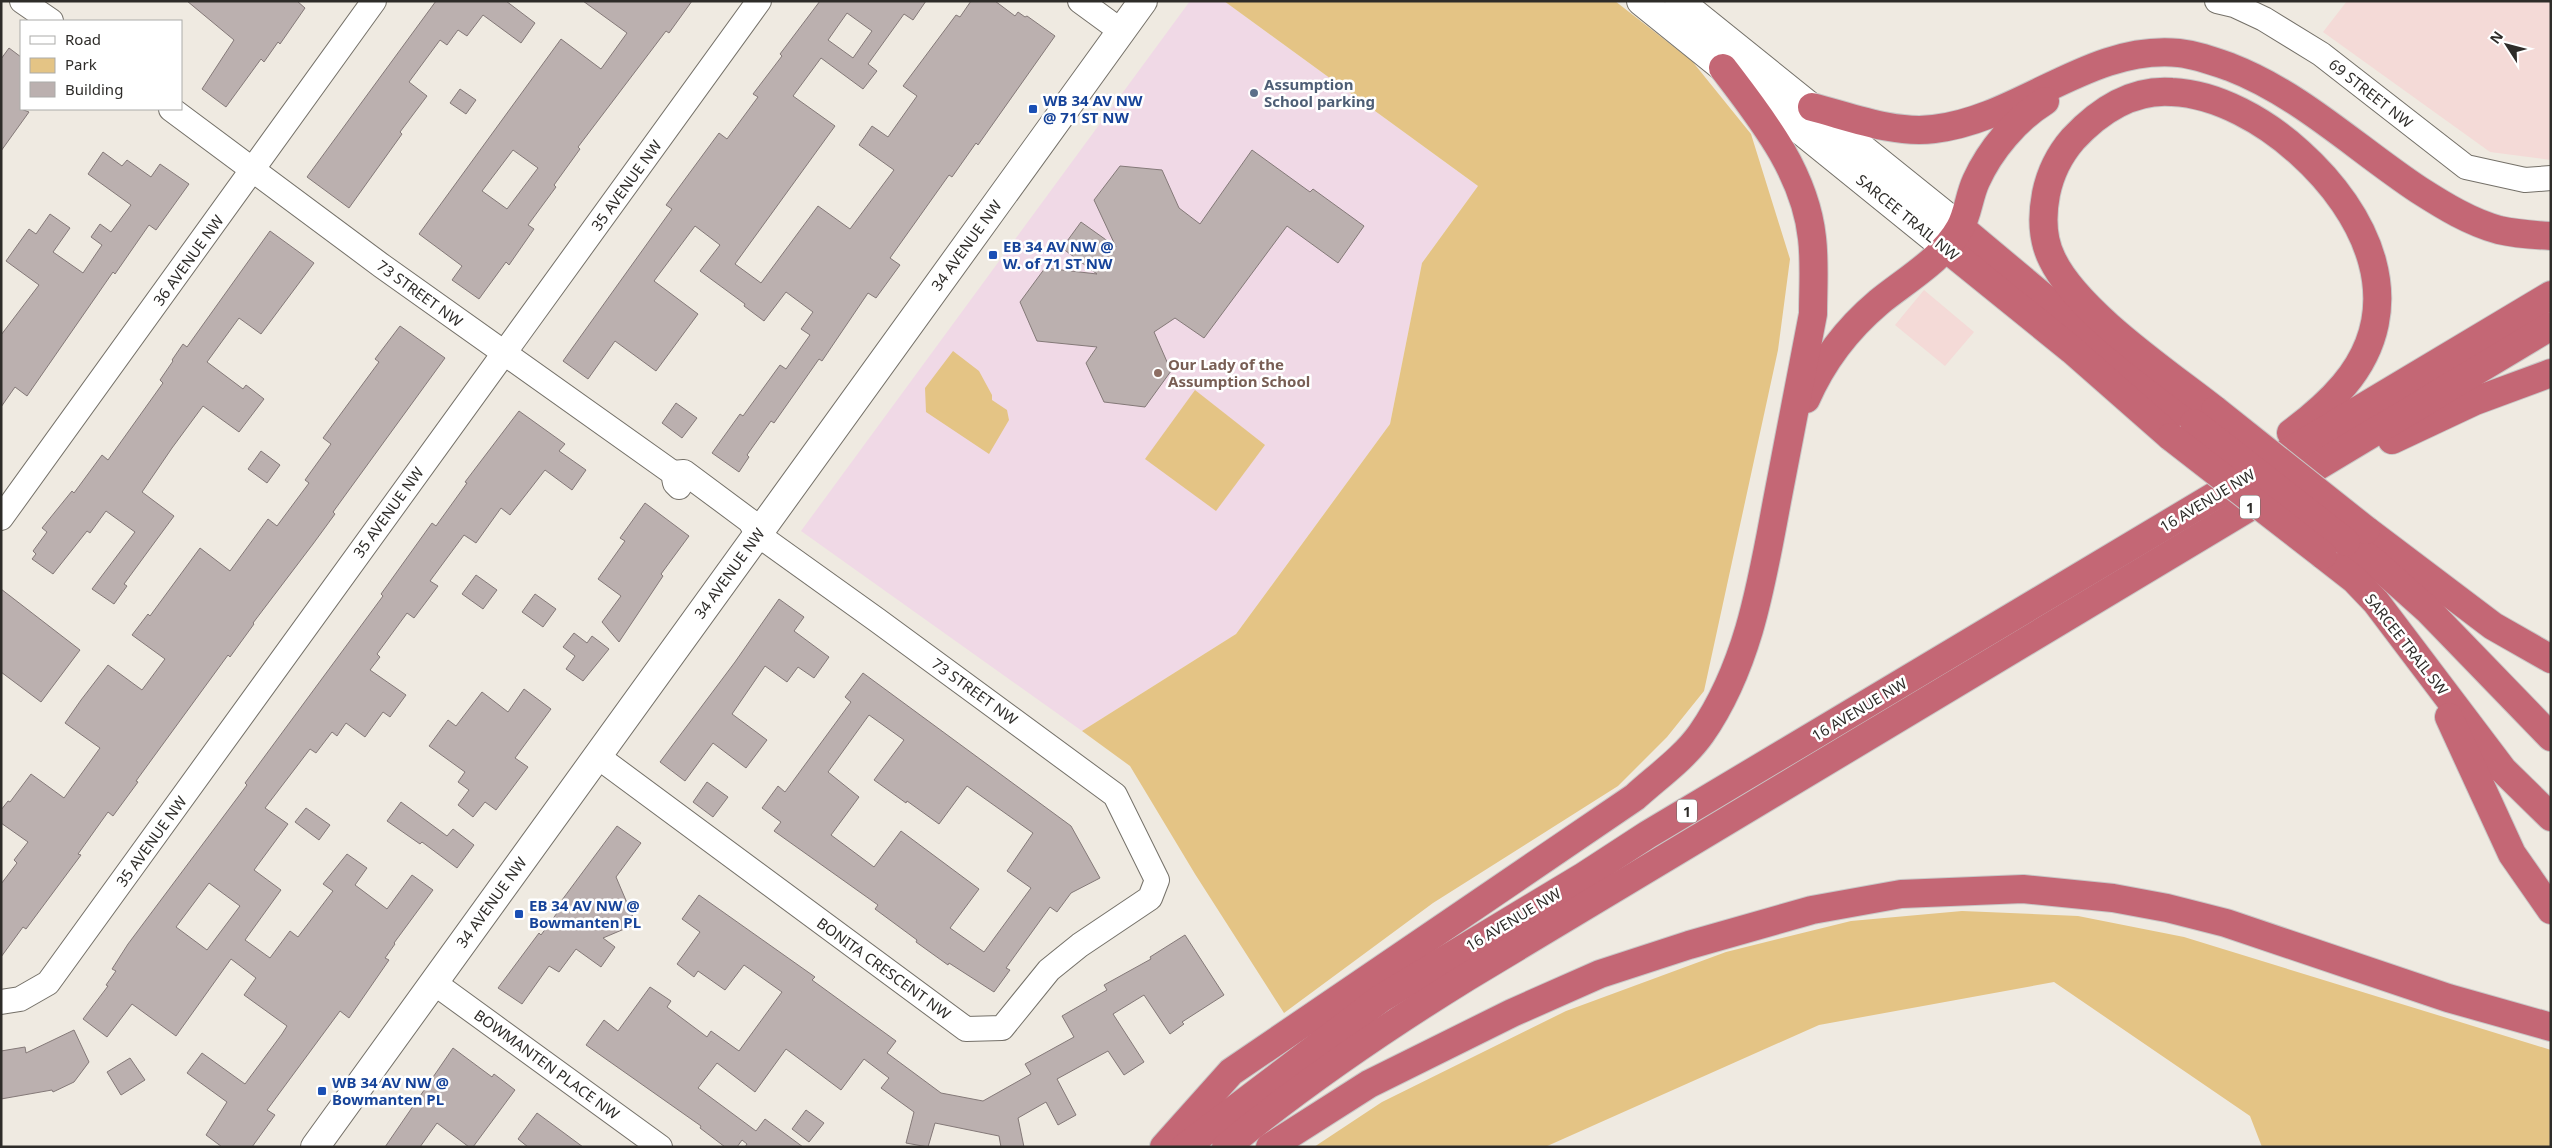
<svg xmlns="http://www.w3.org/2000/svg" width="2552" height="1148" viewBox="0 0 2552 1148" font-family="'Noto Sans',sans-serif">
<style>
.industrial{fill:#f4dad7}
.education{fill:#f0d9e6}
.green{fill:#e4c485}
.building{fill:#bbb0af;stroke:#847978;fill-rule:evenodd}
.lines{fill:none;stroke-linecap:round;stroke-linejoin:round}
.street-casing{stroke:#747068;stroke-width:26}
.secondary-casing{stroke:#747068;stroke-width:30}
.highway-casing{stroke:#c9c8c7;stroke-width:30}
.street{stroke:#fff;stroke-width:24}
.secondary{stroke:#fff;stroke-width:28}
.highway{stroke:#c46775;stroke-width:28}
.highway-bridge-casing{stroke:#c9c8c7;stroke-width:30;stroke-linecap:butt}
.highway-bridge{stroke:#c46775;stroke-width:28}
.service-dot{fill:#5c6f8a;stroke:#fff;stroke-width:2}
.transit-dot{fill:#1a4fb4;stroke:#fff;stroke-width:2}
.education-dot{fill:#8d6e63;stroke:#fff;stroke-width:2}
.labels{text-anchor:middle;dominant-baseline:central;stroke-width:5;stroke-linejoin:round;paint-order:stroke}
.shield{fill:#fff;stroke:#6d6b69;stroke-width:1}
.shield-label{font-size:14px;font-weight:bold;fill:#2e2c29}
.service-label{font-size:15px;font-weight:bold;fill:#4e5e75;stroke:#fff;text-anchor:start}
.street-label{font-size:15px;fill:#2e2c29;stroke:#fff}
.transit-label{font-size:15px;font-weight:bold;fill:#164399;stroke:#fff;text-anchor:start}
.education-label{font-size:15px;font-weight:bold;fill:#785e54;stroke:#fff;text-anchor:start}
</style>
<rect width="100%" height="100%" fill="#efeae1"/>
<g class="industrial">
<path d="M2347,1H2551V160L2490,152L2323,32Z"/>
<path d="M1924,290L1974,332L1945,366L1895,325Z"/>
</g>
<path class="education" d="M1190,1H1224L1478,186L1422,263L1390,424L1236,634L1082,731L801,531Z"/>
<g class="green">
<path d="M1224,1H1615L1692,61L1751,134L1790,259L1778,350L1704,691L1667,737L1618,786L1433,903L1284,1013L1195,874L1130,766L1082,731L1236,634L1390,424L1422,263L1478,186Z"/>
<path d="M953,351L979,371L992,395V400L1007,410L1009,420L989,454L926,412L925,388Z"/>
<path d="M1195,390L1265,445L1216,511L1145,459Z"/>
<path d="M1962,911L2078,916L2184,937L2551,1050V1147H2262L2250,1116L2054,982L1819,1025L1545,1147H1314L1382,1102L1566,1011L1726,952L1851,921Z"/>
</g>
<g class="building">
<path d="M187,1H297L305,8L280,44L278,42L264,62L261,59L226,107L202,89L234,40Z"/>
<path d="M436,1H506L535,23L521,43L483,15L467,36L458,30L447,45L440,40L409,82L427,96L400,132L402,134L349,208L307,177Z"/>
<path d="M583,1H692L669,33L666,31L578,147L580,149L554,185L556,187L528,225L534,229L509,265L506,262L479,299L452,280L462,266L419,234L561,39L601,69L627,33ZM513,150L538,168L507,209L482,191Z"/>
<path d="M820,1H926L913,20L904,14L868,64L877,71L863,89L821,58L793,96L835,126L735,264L761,283L818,206L850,229L894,170L859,145L872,126L888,137L917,96L903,86L956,15L960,17L971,1H995L1015,16L1018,12L1025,17L1027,16L1055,36L978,145L976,143L952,177L949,175L890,258L900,265L876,298L868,293L822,361L819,359L774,423L771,421L747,455L749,457L739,472L712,453L740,414L743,416L780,365L786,369L810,335L801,329L813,312L786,292L764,321L744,306L745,304L700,271L720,245L695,226L654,281L698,314L656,371L615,341L588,379L563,361L672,209L666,205L719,133L727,139L758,97L753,94L782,56L780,54ZM847,13L872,31L853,58L828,40Z"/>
<path d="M9,48L21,57V109L29,112L1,151V59Z"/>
<path d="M460,89L476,100L466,114L450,103Z"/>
<path d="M1252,150L1310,192L1313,189L1364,226L1338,263L1287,226L1204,338L1175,318L1154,332L1171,371L1145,407L1104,402L1086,363L1097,347L1037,341L1020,302L1045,268L1097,274L1062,248L1081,222L1116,247L1094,200L1120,166L1162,170L1179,208L1200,224Z"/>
<path d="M103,152L122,166L127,160L151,177L160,164L189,184L156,230L149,225L115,274L113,272L27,396L15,387L1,407V335L39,285L6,261L29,229L36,234L50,214L70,228L53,252L83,273L102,245L91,237L100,224L111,232L131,205L88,174Z"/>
<path d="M270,231L314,263L261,334L239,318L207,362L243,389L246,385L264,399L239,432L203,406L172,448L142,492L174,516L124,584L127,586L114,604L92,589L135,532L106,511L90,533L87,531L53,574L32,559L36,554L33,551L47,532L42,528L72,491L74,493L102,455L108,460L163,383L160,380L173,361L172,360L183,344L187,347Z"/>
<path d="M400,326L445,358L333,512L335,514L313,544L253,623L254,624L230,657L228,655L136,781L138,782L113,816L108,812L78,854L81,855L26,929L23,927L1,957V884L17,863L14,860L28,842L1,823V810L8,801L10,802L31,774L64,798L100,748L65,723L81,700L108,665L142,690L165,659L132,635L148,614L150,616L200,548L230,571L268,519L277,526L309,483L305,480L331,444L323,438L379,362L375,359Z"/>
<path d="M676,403L697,418L682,438L662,423Z"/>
<path d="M519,411L565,444L559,451L586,470L572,490L545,470L510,515L501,508L476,543L464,535L430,581L438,586L414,618L407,613L377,654L380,657L370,670L406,695L390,717L383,712L365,737L346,723L337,736L332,732L316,753L310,749L265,808L288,824L254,870L281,890L245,940L270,958L290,931L298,937L333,891L323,884L347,854L367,868L355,885L387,909L412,875L433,890L394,943L395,944L385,958L389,960L349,1018L340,1011L267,1110L275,1115L252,1147H222L206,1135L227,1102L187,1073L202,1053L245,1084L282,1034L287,1026L244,995L256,978L231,959L176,1036L132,1004L107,1037L83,1019L108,986L106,985L116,971L112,969L128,944L247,785L245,783L383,596L381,594L432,523L436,526L467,483L465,482ZM209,883L240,906L207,950L176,927Z"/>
<path d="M261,451L280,465L267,483L248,469Z"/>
<path d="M645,503L689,536L661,574L663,576L619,642L602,622L621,596L598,579L625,541L620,538Z"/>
<path d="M476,575L497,590L483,609L462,594Z"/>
<path d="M1,589L80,650L41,702L1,672Z"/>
<path d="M535,594L556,609L543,627L522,612Z"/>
<path d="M779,599L804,617L794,631L829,657L814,678L798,667L787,682L765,666L732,714L767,740L746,768L713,743L685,781L660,762L735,662Z"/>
<path d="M574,633L587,643L592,636L609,649L583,681L566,669L575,656L563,647Z"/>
<path d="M863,673L1071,826L1100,878L1071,893L1057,912L1050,907L1006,968L1010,970L994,992L949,963L948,965L916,942L917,940L875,909L878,905L774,831L781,822L762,808L778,786L785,792L851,702L845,697ZM869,715L904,740L874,780L906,803L907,801L939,824L967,786L1033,833L1007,871L1031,888L984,952L950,928L979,889L901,831L874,867L831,835L859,797L828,772Z"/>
<path d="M524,689L551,709L515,758L528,767L496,810L485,802L473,817L458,805L469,790L458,782L465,772L429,746L448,720L456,726L482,692L508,712Z"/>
<path d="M707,782L728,797L713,817L693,802Z"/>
<path d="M401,802L447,836L453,829L474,845L457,868L422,842L420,844L387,821Z"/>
<path d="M306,808L330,825L319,840L295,822Z"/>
<path d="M617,826L641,843L616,877L636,924L603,938L615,947L601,967L576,949L559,972L549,966L522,1004L498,988L539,933L541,935L565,902L562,900Z"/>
<path d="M699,895L815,977L812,980L896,1041L887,1053L941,1093L983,1101L1031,1074L1025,1064L1074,1037L1062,1016L1107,990L1104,985L1151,959L1150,957L1185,935L1224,995L1182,1022L1184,1024L1170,1034L1144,995L1113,1014L1144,1062L1124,1075L1108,1051L1057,1079L1076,1115L1058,1125L1046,1102L1018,1118L1024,1147H1001L999,1136L935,1123L928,1147L906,1143L914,1112L881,1088L889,1078L864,1059L841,1090L786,1049L755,1092L717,1063L698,1088L756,1131L765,1119L803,1147H745L747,1144L742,1140L737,1147H725L700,1128L701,1126L586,1045L604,1020L618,1031L650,987L671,1001L667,1007L707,1037L711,1031L739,1051L782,992L744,965L725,990L698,971L694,977L677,964L700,932L682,919Z"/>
<path d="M74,1030L89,1062L74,1082L53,1092L52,1090L1,1099V1051L25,1047L26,1053Z"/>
<path d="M453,1048L492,1077L494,1074L515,1090L473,1147H469L437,1123L420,1147H385Z"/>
<path d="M130,1058L145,1080L121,1095L107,1072Z"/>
<path d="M806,1110L824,1123L809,1142L792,1129Z"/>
<path d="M537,1113L583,1147H528L518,1139Z"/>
</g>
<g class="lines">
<g class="street-casing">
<g id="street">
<path d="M22,1L51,21"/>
<path d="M1080,1L1121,31"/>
<path d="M2217,1L2234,5L2264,19L2321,54L2466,167L2525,180L2551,178"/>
<path d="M171,109L382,266L673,473L675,483L679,487"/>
<path d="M1,518L374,1"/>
<path d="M597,756L966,1029L1002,1028L1049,970L1080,945L1150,898L1157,880L1115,795L877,620L757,534L750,521L684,472L673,473"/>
<path d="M433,982L660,1147"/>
<path d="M1,1002L20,999L48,983L759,1"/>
</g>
</g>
<g class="secondary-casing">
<g id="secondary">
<path d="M1641,1L1946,248"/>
<path d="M1679,1L1961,228"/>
<path d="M315,1147L1143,1"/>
</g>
</g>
<g class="highway-casing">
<g id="highway">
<path d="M1812,107C1851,117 1894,134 1934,129C2020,119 2090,44 2179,53C2197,55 2213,61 2230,67C2300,94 2357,149 2419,190C2444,206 2470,222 2499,230C2516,234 2533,235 2551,236"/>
<path d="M1961,228L2194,423"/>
<path d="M1946,248L2072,350L2171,437"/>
<path d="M1806,399C1823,360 1847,329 1879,302C1906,280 1943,259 1960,228C1968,214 1969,196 1976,181C1990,150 2016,119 2045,101"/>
<path d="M2215,410C2168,373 2077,312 2052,259C2042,239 2042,215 2046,194C2050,174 2060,154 2073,139C2099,111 2132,89 2172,92C2218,94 2266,122 2299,152C2367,213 2411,305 2344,385C2328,404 2310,419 2291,433"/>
<path d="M2392,440L2475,401L2551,373"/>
<path d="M2366,530L2493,626L2551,659"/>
<path d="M2346,542L2372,560L2428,610L2551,737"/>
<path d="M2323,555L2355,580L2376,602L2503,770L2551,817"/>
<path d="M2449,717L2512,854L2551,910"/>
<path d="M1164,1147L1231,1072L1635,797C1657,777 1684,758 1701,734C1749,665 1762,581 1777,501C1789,439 1801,376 1813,314C1813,289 1815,263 1812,238C1805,172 1761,118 1723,68"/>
<path d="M1185,1147L1380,999L1584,876L1647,835L2551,295"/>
<path d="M1226,1147C1302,1084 1383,1029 1467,977L2551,326"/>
<path d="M1270,1147L1369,1084L1512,1013L1600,974L1689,945L1812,910L1901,894L2023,889L2113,898L2167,908L2226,923L2448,998L2551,1027"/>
</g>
</g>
<use href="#street" class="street"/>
<use href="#secondary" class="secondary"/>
<use href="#highway" class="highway"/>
<g class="highway-bridge-casing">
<g id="highway-bridge">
<path d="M2215,410L2366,530"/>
<path d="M2194,423L2346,542"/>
<path d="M2171,437L2323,555"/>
</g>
</g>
<use href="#highway-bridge" class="highway-bridge"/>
</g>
<circle class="service-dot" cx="1254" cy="93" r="5"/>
<g class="transit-dot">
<rect x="1028" y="104" width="10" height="10" rx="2.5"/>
<rect x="988" y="250" width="10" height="10" rx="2.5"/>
<rect x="514" y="909" width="10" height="10" rx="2.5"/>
<rect x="317" y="1086" width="10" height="10" rx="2.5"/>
</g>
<circle class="education-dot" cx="1158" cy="373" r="5"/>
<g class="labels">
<g class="shield">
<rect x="2240" y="495.5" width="20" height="23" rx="4"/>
<rect x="1677" y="799.5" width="20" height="23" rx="4"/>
</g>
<g class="shield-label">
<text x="2250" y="507">1</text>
<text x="1687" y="811">1</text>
</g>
<g class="service-label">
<text x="1264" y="84">Assumption<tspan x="1264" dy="17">School parking</tspan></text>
</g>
<g class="street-label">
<text transform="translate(2371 93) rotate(38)">69 STREET NW</text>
<text transform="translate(626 185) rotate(-54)">35 AVENUE NW</text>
<text transform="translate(1908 217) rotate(39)">SARCEE TRAIL NW</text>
<text transform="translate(966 245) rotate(-54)">34 AVENUE NW</text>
<text transform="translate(188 260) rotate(-54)">36 AVENUE NW</text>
<text transform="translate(420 293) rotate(36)">73 STREET NW</text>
<text transform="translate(2207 500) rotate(-31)">16 AVENUE NW</text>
<text transform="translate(388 512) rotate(-54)">35 AVENUE NW</text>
<text transform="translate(729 573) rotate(-54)">34 AVENUE NW</text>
<text transform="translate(2407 644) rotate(52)">SARCEE TRAIL SW</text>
<text transform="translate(975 691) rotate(36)">73 STREET NW</text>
<text transform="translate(1859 709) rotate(-31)">16 AVENUE NW</text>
<text transform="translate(151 841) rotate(-54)">35 AVENUE NW</text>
<text transform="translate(491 902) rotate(-54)">34 AVENUE NW</text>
<text transform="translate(1513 919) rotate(-31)">16 AVENUE NW</text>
<text transform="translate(884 968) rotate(36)">BONITA CRESCENT NW</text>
<text transform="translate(547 1064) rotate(36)">BOWMANTEN PLACE NW</text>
</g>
<g class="transit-label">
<text x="1043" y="100">WB 34 AV NW<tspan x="1043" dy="17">@ 71 ST NW</tspan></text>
<text x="1003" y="246">EB 34 AV NW @<tspan x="1003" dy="17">W. of 71 ST NW</tspan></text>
<text x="529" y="905">EB 34 AV NW @<tspan x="529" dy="17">Bowmanten PL</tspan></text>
<text x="332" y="1082">WB 34 AV NW @<tspan x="332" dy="17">Bowmanten PL</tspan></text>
</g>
<g class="education-label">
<text x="1168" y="364">Our Lady of the<tspan x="1168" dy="17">Assumption School</tspan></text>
</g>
</g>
<rect width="2552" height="1148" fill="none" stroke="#2e2c29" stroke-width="5"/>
<rect x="20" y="20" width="162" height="90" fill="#ffffff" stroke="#ababa9"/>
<rect x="30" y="36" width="25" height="8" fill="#ffffff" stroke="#ababa9"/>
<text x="65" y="45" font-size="15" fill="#2e2c29">Road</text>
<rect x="30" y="58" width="25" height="15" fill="#e4c485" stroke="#ababa9"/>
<text x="65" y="70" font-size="15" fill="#2e2c29">Park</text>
<rect x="30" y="82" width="25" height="15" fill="#bbb0af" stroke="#ababa9"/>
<text x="65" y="95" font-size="15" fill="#2e2c29">Building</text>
<g transform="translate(2507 45) rotate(306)" stroke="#ffffff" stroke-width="4" paint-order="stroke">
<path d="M0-4L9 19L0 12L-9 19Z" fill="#2e2c29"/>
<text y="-8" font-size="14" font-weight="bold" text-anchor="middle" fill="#2e2c29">N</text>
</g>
</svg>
